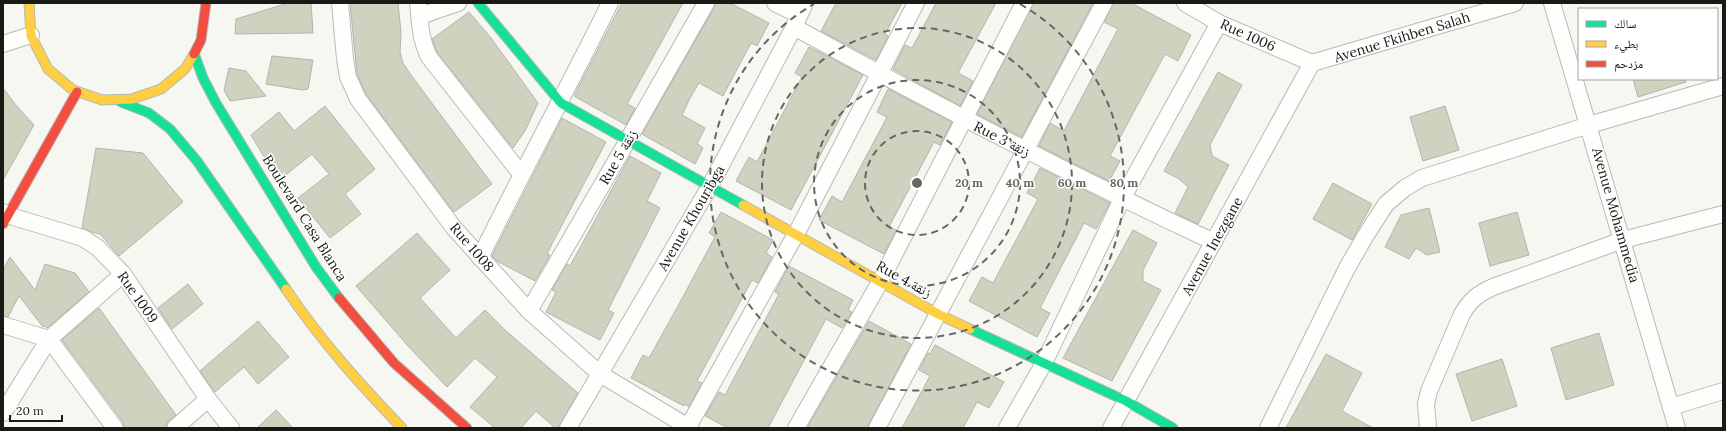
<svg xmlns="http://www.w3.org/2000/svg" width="1726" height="431" viewBox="0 0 1726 431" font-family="Lora,'Noto Naskh Arabic',serif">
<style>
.building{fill:#d0d2bf;stroke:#b3b4b0}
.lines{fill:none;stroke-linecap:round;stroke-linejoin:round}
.street-casing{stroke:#b9b9b5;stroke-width:18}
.fast-casing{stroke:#b9b9b5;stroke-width:11}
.slow-casing{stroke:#b9b9b5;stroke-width:11}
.jam-casing{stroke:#b9b9b5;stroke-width:11}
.street{stroke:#fefefd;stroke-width:16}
.fast{stroke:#16e098;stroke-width:9}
.slow{stroke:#ffcf43;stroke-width:9}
.jam{stroke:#f24e42;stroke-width:9}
.ring{fill:none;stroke:#666763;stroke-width:2;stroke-dasharray:7 5}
.labels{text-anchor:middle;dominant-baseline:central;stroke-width:3;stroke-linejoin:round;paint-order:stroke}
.street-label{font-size:14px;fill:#191a16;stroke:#fff}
.centre{fill:#666763;stroke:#fff;stroke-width:2}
.ring-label{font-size:12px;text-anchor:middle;font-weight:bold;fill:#666763;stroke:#fff;stroke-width:3;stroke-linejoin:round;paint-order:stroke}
</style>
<rect width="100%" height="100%" fill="#f6f7f1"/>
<g class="building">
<path d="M288,3H311L313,33L235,34L236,19Z"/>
<path d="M350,3H398L401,32L400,52L403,63L411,75L492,184L454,212L366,94L357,74Z"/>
<path d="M622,3H683L627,104L635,108L626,125L574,96Z"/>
<path d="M715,3H730L769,23L757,46L751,43L723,96L699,83L690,98L682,115L705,128L697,144L703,148L695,164L642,134L714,8Z"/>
<path d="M836,3H902L885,34L888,36L876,60L821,31Z"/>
<path d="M936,3H996L958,73L973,81L960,106L893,69L905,45L912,48Z"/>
<path d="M1033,3H1093L1022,137L977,114Z"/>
<path d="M1113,3H1131L1191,35L1178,61L1165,54L1110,156L1120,161L1109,181L1039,146L1050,123L1064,131L1118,29L1104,22Z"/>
<path d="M469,12L491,38L538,103L525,131L513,148L437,52L433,41L432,39Z"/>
<path d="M809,47L863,75L791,210L736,181L749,157L757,162L802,77L795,73Z"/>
<path d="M272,56L313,60L308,89L302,90L266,84Z"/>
<path d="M229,68L246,71L266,96L230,101L224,90Z"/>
<path d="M1218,72L1242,85L1210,145L1212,156L1229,165L1198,224L1175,213L1188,187L1179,179L1164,171Z"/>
<path d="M1633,79H1685L1686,82L1638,97Z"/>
<path d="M3,88L15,104L34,125L3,180Z"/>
<path d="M888,89L952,122L940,145L934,142L889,227L896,230L884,254L819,220L832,196L842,202L887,117L877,112Z"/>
<path d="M325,106L375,169L345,194L361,214L330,238L298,198L329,174L312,154L282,178L263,155L251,135L279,112L294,131Z"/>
<path d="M1445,106L1459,150L1423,161L1410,117Z"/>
<path d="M562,118L606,142L554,240L547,254L550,255L535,281L497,261L492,256Z"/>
<path d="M96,148L143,153L183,202L119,256L100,234L92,232L82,228Z"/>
<path d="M630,156L661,173L647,201L660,208L608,310L614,313L600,340L546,312L556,292L552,290L567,264L570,266Z"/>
<path d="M1040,168L1110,203L1096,229L1084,223L1040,308L1050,313L1037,337L969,301L982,277L993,283L1021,231L1038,199L1027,193Z"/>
<path d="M1333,183L1372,204L1352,240L1313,219Z"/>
<path d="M1429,208L1440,252L1427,255L1416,248L1409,259L1385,247L1401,215Z"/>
<path d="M721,212L773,240L766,253L772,257L758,283L752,280L697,381L702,383L689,407L685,404L684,406L631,378L643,355L649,358L678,306L715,237L709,233Z"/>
<path d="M1517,212L1529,255L1490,266L1479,223Z"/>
<path d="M1133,230L1157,243L1143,270V281L1161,290L1112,381L1063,358Z"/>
<path d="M417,233L450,270L420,298L456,338L485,310L505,330L578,393L558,428H555L536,411L521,428H495L470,407L497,377L475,358L447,387L408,346L356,286Z"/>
<path d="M10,257L35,290L45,264L75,273L89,292L47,328L45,326L43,327L19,296L8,317L3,316V270Z"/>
<path d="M789,266L853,300L848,310L852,312L842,328L826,319L768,428H728L705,416L719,392L725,395L779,294L775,292Z"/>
<path d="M188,284L203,304L172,329L158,308Z"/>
<path d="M99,308L176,415L168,421L166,428H124L123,422L62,340Z"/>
<path d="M258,321L289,357L258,384L244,367L215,392L200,371Z"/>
<path d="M869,321L911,344L867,428H807Z"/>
<path d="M1599,333L1614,385L1566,400L1551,348Z"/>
<path d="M935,345L1004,382L989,408L977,402L963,428H902L930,376L919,370L928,353L930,354Z"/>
<path d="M1326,354L1362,373L1342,411L1373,428H1286Z"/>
<path d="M1502,359L1517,406L1472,421L1456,374Z"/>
<path d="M276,410L293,428H257Z"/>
</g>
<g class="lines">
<g class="street-casing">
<g id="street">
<path d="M340,3L345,59L348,77L358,99L454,228L529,311L600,374L690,428"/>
<path d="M418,3C420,22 420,39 429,57L521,174"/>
<path d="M775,3L799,15"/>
<path d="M1185,3L1219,23L1312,63"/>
<path d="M1552,3L1677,428"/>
<path d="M420,16L458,3"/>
<path d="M794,27C932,103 1071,175 1214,242"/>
<path d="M3,44L31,35"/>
<path d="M1312,63L1515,3"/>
<path d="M3,212L7,215L83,238L98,248L123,274L208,399L231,428"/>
<path d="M480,258C522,172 568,88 610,3"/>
<path d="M529,311L628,140L706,3"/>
<path d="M3,325L49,339L115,428"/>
<path d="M1671,407L1723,391"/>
<path d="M3,413L49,339L123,274"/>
<path d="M688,427L796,234L916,3"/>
<path d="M175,428L208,399"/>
<path d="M568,428L710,186L794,27L805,3"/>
<path d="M796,428L880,282L1024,3"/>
<path d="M877,428L1104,3"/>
<path d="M1007,428L1044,363L1122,199L1219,23"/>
<path d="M1111,428L1312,63"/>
<path d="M1268,428L1347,268L1366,235L1386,204L1405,188L1422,178L1589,125L1723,86"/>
<path d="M1428,428L1426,404L1429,391L1462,314C1471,299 1478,294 1493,287L1623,240L1723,214"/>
</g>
</g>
<g class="fast-casing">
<g id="fast">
<path d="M478,3L561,103L743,205"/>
<path d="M195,56L203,78L216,103L316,267L339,298"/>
<path d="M121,102L149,113L170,129L197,161L286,289"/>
<path d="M970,329L1126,401L1173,428"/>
</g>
</g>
<g class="slow-casing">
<g id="slow">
<path d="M29,3L31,36L48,69L73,90L102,100L132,99L161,89L185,69L194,54"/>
<path d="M743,205L938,314L970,329"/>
<path d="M286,289C321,341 359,383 402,428"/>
</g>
</g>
<g class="jam-casing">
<g id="jam">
<path d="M194,54L201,40L206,3"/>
<path d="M3,224L77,92"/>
<path d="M339,298L394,363L467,428"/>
</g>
</g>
<use href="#street" class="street"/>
<use href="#fast" class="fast"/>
<use href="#slow" class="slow"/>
<use href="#jam" class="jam"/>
</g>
<g class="ring">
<circle cx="917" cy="183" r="52"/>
<circle cx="917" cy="183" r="103"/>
<circle cx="917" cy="183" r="155"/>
<path d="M1020 4A207 207 0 1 1 814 4"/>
</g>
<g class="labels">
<g class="street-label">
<text transform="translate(1248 35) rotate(24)">Rue 1006</text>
<text transform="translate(1402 37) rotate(-17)">Avenue Fkihben Salah</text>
<text transform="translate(1002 139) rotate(27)">Rue 3 زنقة</text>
<text transform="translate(618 157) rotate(-60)">Rue 5 زنقة</text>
<text transform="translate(1616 215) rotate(74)">Avenue Mohammedia</text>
<text transform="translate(305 218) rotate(58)">Boulevard Casa Blanca</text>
<text transform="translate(691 218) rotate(-60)">Avenue Khouribga</text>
<text transform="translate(1212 246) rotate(-61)">Avenue Inezgane</text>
<text transform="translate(472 247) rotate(49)">Rue 1008</text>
<text transform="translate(904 279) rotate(29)">Rue 4 زنقة</text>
<text transform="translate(138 297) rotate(55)">Rue 1009</text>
</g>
</g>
<circle cx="917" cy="183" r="6" class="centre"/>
<g class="ring-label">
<text x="969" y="187">20 m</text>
<text x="1020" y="187">40 m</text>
<text x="1072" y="187">60 m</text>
<text x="1124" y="187">80 m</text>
</g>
<rect width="1726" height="431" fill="none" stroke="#191a16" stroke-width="8"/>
<rect x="1578" y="8" width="140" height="72" fill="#ffffff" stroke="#a3a3a2"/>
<rect x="1586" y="21" width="20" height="6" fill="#16e098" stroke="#a3a3a2"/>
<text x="1614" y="28" font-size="12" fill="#191a16">سالك</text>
<rect x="1586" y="41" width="20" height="6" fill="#ffcf43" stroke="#a3a3a2"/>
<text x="1614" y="48" font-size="12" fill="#191a16">بطيء</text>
<rect x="1586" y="61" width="20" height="6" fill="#f24e42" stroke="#a3a3a2"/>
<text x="1614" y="68" font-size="12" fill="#191a16">مزدحم</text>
<path d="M10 415v6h52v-6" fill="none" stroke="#191a16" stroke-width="2"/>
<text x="16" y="415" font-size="12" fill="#191a16" stroke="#ffffff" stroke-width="3" paint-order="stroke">20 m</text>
</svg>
